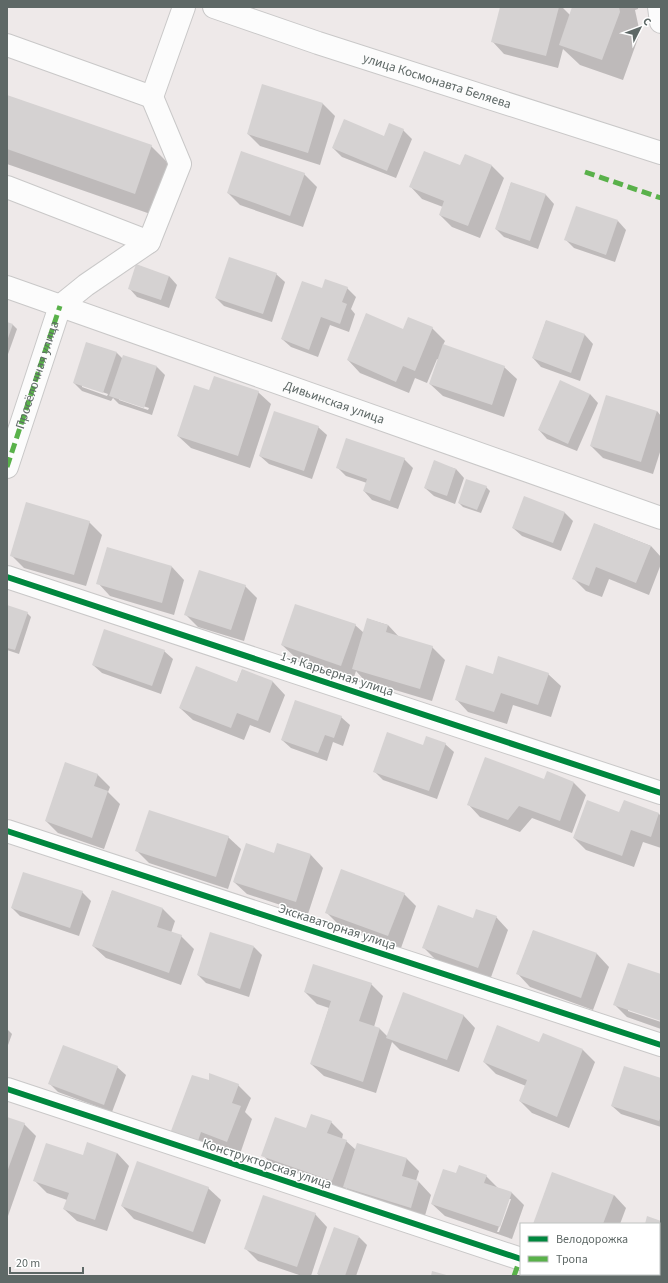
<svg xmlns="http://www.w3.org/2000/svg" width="668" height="1283" viewBox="0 0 668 1283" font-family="'Source Sans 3',sans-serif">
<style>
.shadow{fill:#0003;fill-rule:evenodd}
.building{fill:#d5d2d2}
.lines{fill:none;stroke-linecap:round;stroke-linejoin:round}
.minor-casing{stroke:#c9c8c8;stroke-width:24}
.minor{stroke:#fcfcfc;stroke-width:22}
.quiet{stroke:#59b14a;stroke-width:5;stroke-dasharray:10 5;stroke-linecap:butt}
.cycleway-casing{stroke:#fff;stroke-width:8}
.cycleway{stroke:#00873e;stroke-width:6}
.labels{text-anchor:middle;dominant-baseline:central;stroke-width:3;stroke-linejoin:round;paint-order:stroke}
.street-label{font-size:13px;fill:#5e6866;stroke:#fff}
</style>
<rect width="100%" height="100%" fill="#eee9e9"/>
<g class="shadow">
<path d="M501,7H562L570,15L573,7H638V9L635,10L640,33L623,80L580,65L563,49L558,68L504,54L492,41Z"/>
<path d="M263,85L323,104L335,116L320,165L260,146L248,134Z"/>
<path d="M7,96L151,146L175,170L159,217L7,164Z"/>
<path d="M403,130L412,139L396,178L342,157L333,148L384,137Z"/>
<path d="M465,155L492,166L504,178L480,238L452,227L440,215L443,207L422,199L410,186L461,167Z"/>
<path d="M304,174L317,187L303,227L240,205L228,193Z"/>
<path d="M511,183L546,195L554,204L538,249L504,237L496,229Z"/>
<path d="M618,221L626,230L615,262L574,248L566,240Z"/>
<path d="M276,274L285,282L272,322L224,306L216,298Z"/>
<path d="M169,276L177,285L169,308L137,297L129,288Z"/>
<path d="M347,288L356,297L351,309L355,314L349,332L330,325L318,357L291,347L282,339L323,289Z"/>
<path d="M546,321L585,335L593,344L580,381L541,367L533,358Z"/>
<path d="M7,323L13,325L17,329L7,357Z"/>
<path d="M432,328L445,341L443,345L504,367L517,379L504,417L443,396L430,384L439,360L437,359L427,383L415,378L409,393L360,373L348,360L403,330Z"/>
<path d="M87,343L117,353L123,359V356L157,367L165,375L152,415L119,404L113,398L111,401L82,391L74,383ZM82,385L108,394L107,396L82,387ZM119,398L149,408L148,410L119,400Z"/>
<path d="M210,392H258L271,404L250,468L191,448L178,436Z"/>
<path d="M590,394L598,403L577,451L547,439L539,430Z"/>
<path d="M657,411L661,416V449L653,474L603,458L591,446Z"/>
<path d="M318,427L327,435L312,479L269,464L260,456Z"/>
<path d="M404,459L413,468L398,509L372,500L364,491L367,483L346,476L337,467Z"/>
<path d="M434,462L456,469L464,478L455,504L434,496L425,488Z"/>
<path d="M486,487L490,491L481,513L463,507L459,503Z"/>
<path d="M564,512L573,521L561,551L522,536L513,528Z"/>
<path d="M89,522L102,535L86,586L24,568L11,555Z"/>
<path d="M595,524L651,546L661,557V564L649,595L609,579L602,597L586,591L573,578Z"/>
<path d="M108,548L172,567L184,580L174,615L110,596L98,583Z"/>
<path d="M245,586L257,598L244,641L198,627L186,615Z"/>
<path d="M7,606L27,613L31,617L19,654L7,650Z"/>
<path d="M368,619L388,625L400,638L432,647L445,660L432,701L365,681L356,671L354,677L295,657L282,645L355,625L364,633Z"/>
<path d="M164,651L173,659L161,694L102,673L93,665Z"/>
<path d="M242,670L273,682L285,695L270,733L250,725L244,740L193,720L180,708L237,683Z"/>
<path d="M548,674L561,686L551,717L513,705L507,724L468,712L456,699L493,675Z"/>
<path d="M341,717L350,725L343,746L333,742L327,761L291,748L282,740Z"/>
<path d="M445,744L454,752L437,799L383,780L374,771L424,746Z"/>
<path d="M97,774L110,787L108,792L120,804L104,849L58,833L46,821Z"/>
<path d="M544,780L574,783L586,795L572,833L532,818L520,832L480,817L468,804Z"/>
<path d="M620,814H659L661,816V848L643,842L634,867L586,850L574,838Z"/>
<path d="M228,837L241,849L228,889L149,863L137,851Z"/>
<path d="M278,845L311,855L323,868L308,914L247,894L234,882L274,854Z"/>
<path d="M112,891L163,909L175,921L171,933L181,936L194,949L181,985L106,958L93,946Z"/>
<path d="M82,892L91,901L79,936L20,916L12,908Z"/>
<path d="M404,894L416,906L401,948L339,925L326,912Z"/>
<path d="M496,917L508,930L490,980L436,960L423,947L474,919Z"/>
<path d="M533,931L597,954L609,967L593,1010L530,987L518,974Z"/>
<path d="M254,947L262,955L249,997L206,983L198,975Z"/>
<path d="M661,975V1020L628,1009V1011L661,1022V1029L627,1017L615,1005Z"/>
<path d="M371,984L383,996L374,1027L380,1029L388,1037L463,1015L475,1028L459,1072L400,1050L392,1042L376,1093L324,1076L311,1064L329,1008L317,1004L305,992Z"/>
<path d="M7,1029L12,1034L7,1048Z"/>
<path d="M540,1043L583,1050L595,1062L569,1128L532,1113L520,1101L526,1086L496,1074L484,1062Z"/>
<path d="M117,1067L126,1075L112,1112L58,1092L50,1084Z"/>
<path d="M661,1079V1127L621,1114L612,1106Z"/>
<path d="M209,1082L238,1085L251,1098L245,1112L252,1119L240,1154L213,1144L210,1152L185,1143L173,1130ZM186,1135L203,1142L202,1144L186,1137Z"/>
<path d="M7,1118L24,1124L36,1136L8,1216H7Z"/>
<path d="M331,1122L343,1134L342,1139L346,1141L356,1150L407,1159L419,1171L416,1181L419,1182L431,1195L424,1219L357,1199L346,1188L344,1193L275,1168L263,1155L307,1130Z"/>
<path d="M117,1153L129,1166L107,1231L77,1221L64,1209L67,1200L47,1193L35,1181L84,1156Z"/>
<path d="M457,1175L486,1176L499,1189L512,1193L524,1205L512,1239L445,1216L432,1204ZM509,1199H511L499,1232H497Z"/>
<path d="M208,1188L221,1200L205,1244L134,1219L122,1206Z"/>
<path d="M614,1195L626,1208L620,1224H534Z"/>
<path d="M315,1214L327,1227L311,1276H302L258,1261L246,1249Z"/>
<path d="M661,1222V1276H635L633,1274H659V1224H646Z"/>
<path d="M359,1237L367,1245L356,1276H320L318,1274Z"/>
<path d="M592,1274H601V1276Z"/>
</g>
<g class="building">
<path d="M500,7H559L546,56L491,42Z"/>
<path d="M572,7H619L620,12L602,60L559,45Z"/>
<path d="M262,84L323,103L308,153L247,134Z"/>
<path d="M7,95L152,145L135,194L7,149Z"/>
<path d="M344,119L384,136L389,123L404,129L387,171L332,148Z"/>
<path d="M241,151L305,173L290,216L227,193Z"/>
<path d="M424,151L460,165L465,154L492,165L468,226L439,215L444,201L409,187Z"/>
<path d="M511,182L546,194L530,241L495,229Z"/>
<path d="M576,206L618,220L606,255L564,240Z"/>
<path d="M229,257L277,273L263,314L215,298Z"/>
<path d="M136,264L169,276L161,300L128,289Z"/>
<path d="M325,279L348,287L342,302L347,304L340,324L321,317L309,350L281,339L302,281L322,288Z"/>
<path d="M366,313L403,329L408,317L433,327L415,371L403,366L396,382L347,360Z"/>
<path d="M546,320L585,334L571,373L532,358Z"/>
<path d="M7,322L13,324L7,341Z"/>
<path d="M86,342L117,352L103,393L73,383Z"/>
<path d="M443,344L505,366L492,405L429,384Z"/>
<path d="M123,355L157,366L144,408L109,396Z"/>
<path d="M214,376L259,391L238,456L177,436L194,385L209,390Z"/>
<path d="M560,380L590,394L568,444L538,430Z"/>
<path d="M606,395L657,411L641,462L590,446Z"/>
<path d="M274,411L319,426L304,471L259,456Z"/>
<path d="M346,438L405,458L390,501L363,491L367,479L336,468Z"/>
<path d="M434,460L456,469L447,496L424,488Z"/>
<path d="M466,479L487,486L477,510L458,503Z"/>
<path d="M524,496L565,512L553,543L512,528Z"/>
<path d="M26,502L90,521L74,575L10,556Z"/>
<path d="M594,523L651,546L636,583L596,567L589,586L572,579Z"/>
<path d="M107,547L172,566L162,603L96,584Z"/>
<path d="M199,570L246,585L231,630L184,615Z"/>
<path d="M295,604L356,624L341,666L281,645Z"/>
<path d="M7,605L28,612L15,650L7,648Z"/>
<path d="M367,618L388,625L386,632L433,646L420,689L352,669Z"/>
<path d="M104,629L165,650L152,686L92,665Z"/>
<path d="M498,656L549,673L538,705L501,693L494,712L455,700L466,665L493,674Z"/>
<path d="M196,666L237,682L242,669L273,681L258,721L237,713L231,728L179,708Z"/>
<path d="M295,700L342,716L334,738L325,735L318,753L281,740Z"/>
<path d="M387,732L423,745L426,736L446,743L429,791L373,772Z"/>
<path d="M485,757L544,779L547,771L574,782L560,821L519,806L508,820L467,805Z"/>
<path d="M65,762L98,774L94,786L108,791L92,838L45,821Z"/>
<path d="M587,800L619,812L624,800L659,813L651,837L631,830L622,856L573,838Z"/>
<path d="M149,810L229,836L216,877L135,851Z"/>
<path d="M246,843L274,853L277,843L311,854L296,902L233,882Z"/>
<path d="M341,869L405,893L388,936L325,913Z"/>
<path d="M23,872L83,891L70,928L11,908Z"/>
<path d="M112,890L163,908L157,927L182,935L169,973L92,946Z"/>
<path d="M438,905L473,918L476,909L497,916L478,968L422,948Z"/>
<path d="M533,930L597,953L581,998L516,974Z"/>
<path d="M210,932L254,946L240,989L197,975Z"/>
<path d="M628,963L661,974V1021L613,1005Z"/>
<path d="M313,964L372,983L359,1021L380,1028L363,1082L310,1064L331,1001L304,992Z"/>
<path d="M403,992L464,1015L447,1060L386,1038Z"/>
<path d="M497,1025L539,1042L543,1033L583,1049L557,1117L519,1101L527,1080L483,1062Z"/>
<path d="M63,1045L118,1066L104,1105L48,1084Z"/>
<path d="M624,1066L661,1078V1116L659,1121L611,1106Z"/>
<path d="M209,1073L239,1084L232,1103L241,1106L227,1142L201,1132L198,1141L171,1131L192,1075L209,1080Z"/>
<path d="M311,1114L332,1121L327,1133L347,1140L332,1181L261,1156L275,1117L306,1128Z"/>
<path d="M7,1117L25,1123L7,1172Z"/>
<path d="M87,1142L117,1153L95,1220L63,1209L69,1193L33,1181L46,1143L83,1155Z"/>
<path d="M357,1143L407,1158L402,1176L419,1181L411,1208L343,1187Z"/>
<path d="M137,1161L209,1187L193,1232L121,1206Z"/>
<path d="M459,1165L487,1175L484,1183L512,1192L500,1227L431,1204L443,1169L456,1173Z"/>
<path d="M552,1172L614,1195L603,1224H533Z"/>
<path d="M263,1195L316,1213L297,1267L244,1249Z"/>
<path d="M647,1216L661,1221V1276H643L638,1274H659V1224H645Z"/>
<path d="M334,1227L359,1236L345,1276H323L317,1274Z"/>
<path d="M432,1271L450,1276H431Z"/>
</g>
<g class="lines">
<g class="minor-casing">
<g id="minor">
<path id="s1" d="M214,7L318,43L661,153"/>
<path d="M659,7L661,22"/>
<path d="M7,45L152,97L184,7"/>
<path d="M7,187L149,242"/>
<path id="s2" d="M7,287L661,518"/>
<path id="s3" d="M7,467L60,306L86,285L149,242L180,164L152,97"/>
<path d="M7,577L661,793"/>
<path d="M7,831L661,1045"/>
<path d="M7,1089L521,1259"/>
<path d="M568,1274L574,1276"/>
</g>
</g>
<use href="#minor" class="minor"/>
<g class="quiet">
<path d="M585,172L661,198"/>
<path d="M7,467L60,306"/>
<path d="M568,1274L574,1276"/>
<path d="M514,1276L520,1259"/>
</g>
<g class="cycleway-casing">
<g id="cycleway">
<path d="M7,577L661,793"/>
<path d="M7,831L661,1045"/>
<path d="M7,1089L521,1259"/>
</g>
</g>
<use href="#cycleway" class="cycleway"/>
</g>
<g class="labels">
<g class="street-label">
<text stroke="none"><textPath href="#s1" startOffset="235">улица Космонавта Беляева</textPath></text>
<text stroke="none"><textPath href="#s3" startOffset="97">Просёлочная улица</textPath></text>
<text stroke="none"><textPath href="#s2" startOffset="347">Дивьинская улица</textPath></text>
<text transform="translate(337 674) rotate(18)">1-я Карьерная улица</text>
<text transform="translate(337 927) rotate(18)">Экскаваторная улица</text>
<text transform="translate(267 1164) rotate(18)">Конструкторская улица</text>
</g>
</g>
<rect width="668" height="1283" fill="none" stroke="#5e6866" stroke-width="16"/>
<rect x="520" y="1223" width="140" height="52" fill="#ffffff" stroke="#bfc3c2"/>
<rect x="528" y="1236" width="20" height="6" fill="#00873e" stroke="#bfc3c2"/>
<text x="556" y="1243" font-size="12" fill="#5e6866">Велодорожка</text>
<rect x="528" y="1256" width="20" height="6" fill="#59b14a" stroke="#bfc3c2"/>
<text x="556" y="1263" font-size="12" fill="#5e6866">Тропа</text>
<g transform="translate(640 28) rotate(48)" stroke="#ffffff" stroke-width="3" paint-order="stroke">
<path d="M0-3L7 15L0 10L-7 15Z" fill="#5e6866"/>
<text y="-6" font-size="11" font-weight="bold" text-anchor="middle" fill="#5e6866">С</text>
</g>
<path d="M10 1267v6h73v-6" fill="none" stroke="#5e6866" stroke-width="2"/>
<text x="16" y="1267" font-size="12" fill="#5e6866" stroke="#ffffff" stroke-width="3" paint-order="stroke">20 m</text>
</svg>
